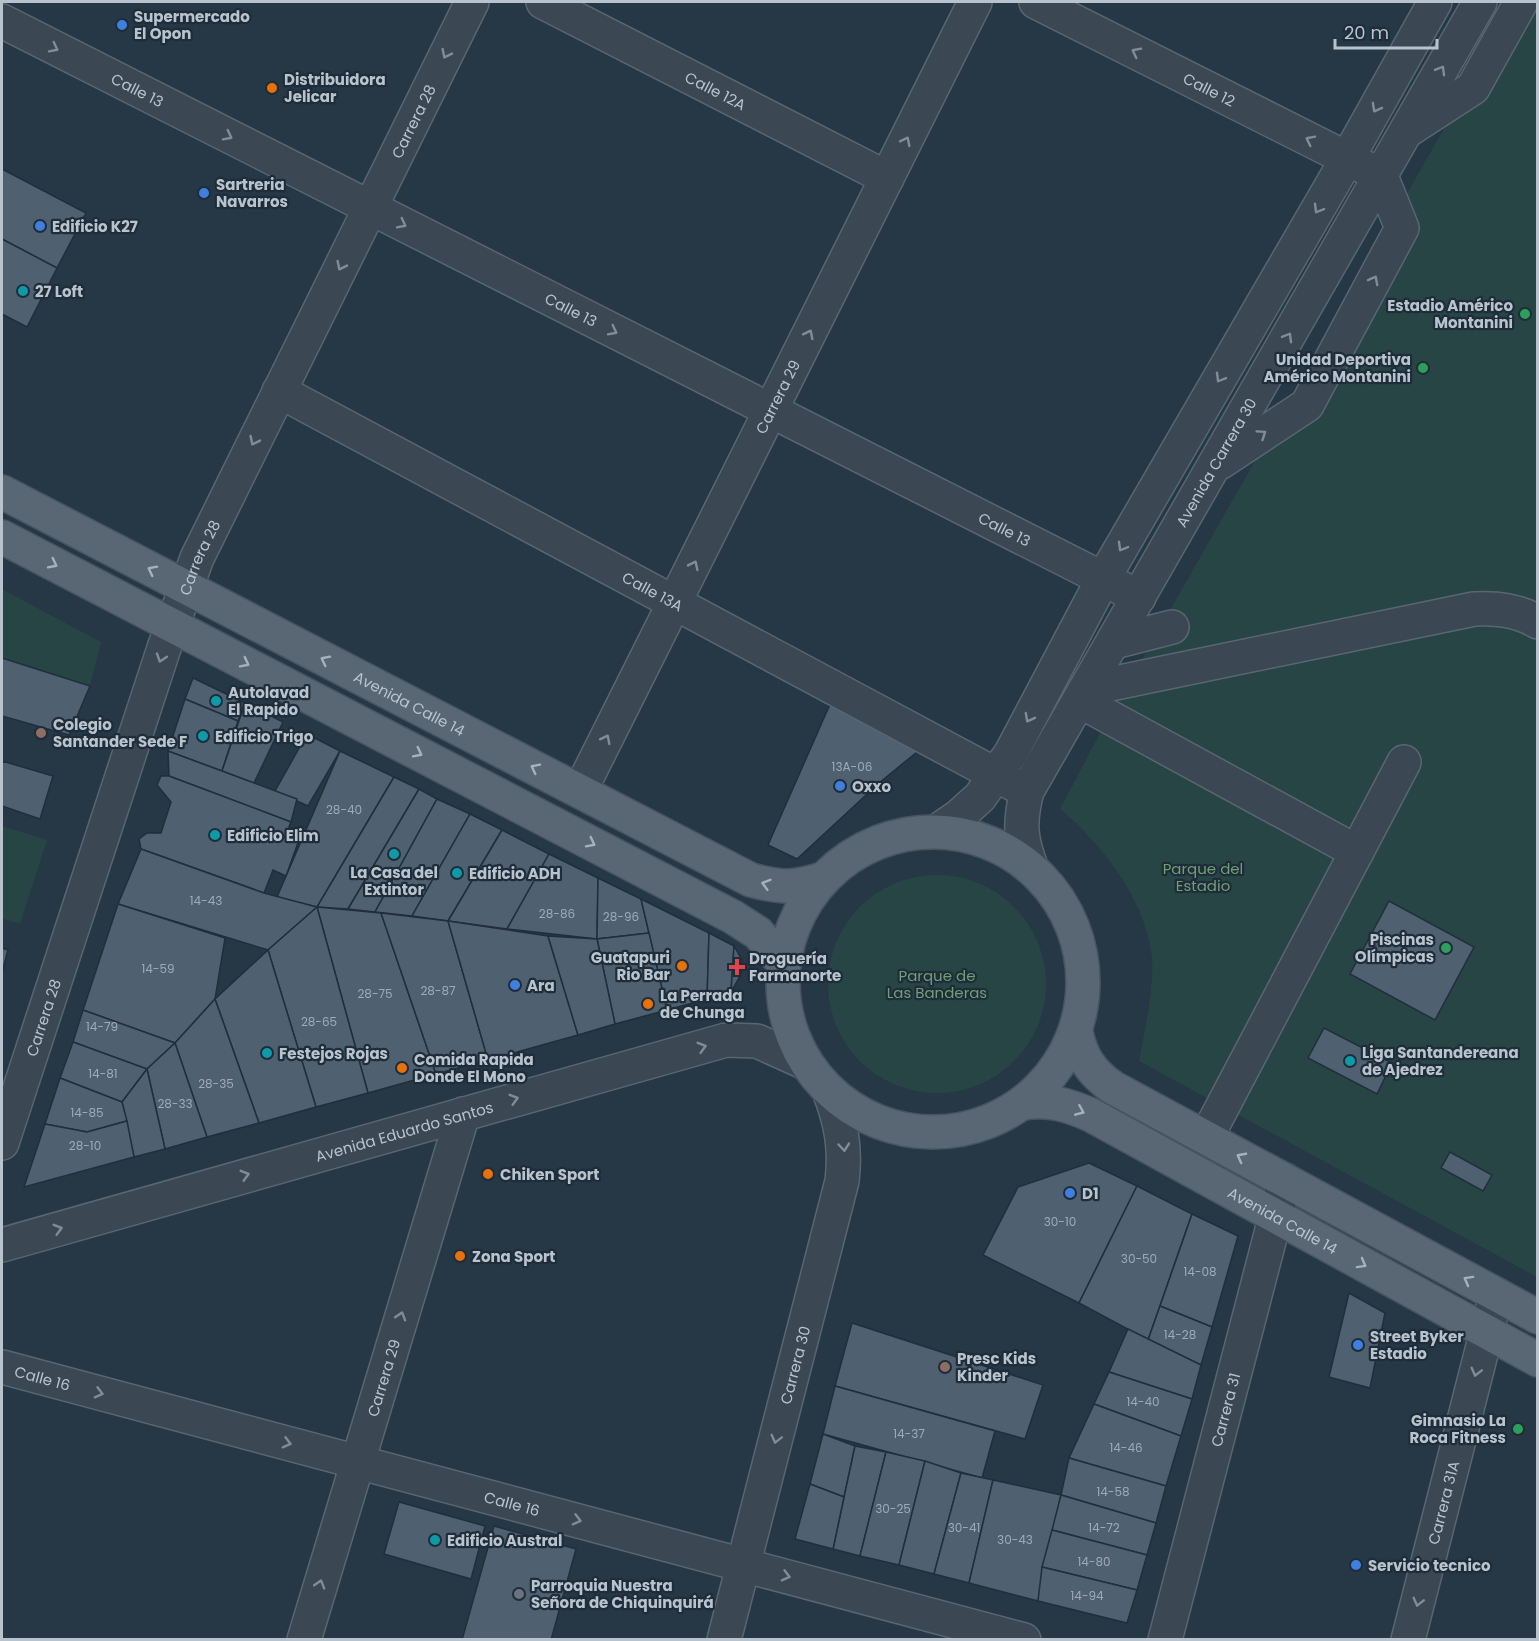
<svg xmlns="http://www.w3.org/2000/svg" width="1539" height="1641" viewBox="0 0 1539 1641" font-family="Poppins,sans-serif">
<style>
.green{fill:#284546}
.building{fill:#4f6070;stroke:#212f3c;stroke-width:1.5}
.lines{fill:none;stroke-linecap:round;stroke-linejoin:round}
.minor-casing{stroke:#596671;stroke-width:36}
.major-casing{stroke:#475460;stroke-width:36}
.minor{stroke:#3b4854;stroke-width:33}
.major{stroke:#596774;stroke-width:33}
.oneway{stroke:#808c97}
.oneway2{stroke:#a5b1bb}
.shop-dot{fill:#3f7fe0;stroke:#1f2d3a;stroke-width:2}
.food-dot{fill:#e8710a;stroke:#1f2d3a;stroke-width:2}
.culture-dot{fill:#0f9aa8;stroke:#1f2d3a;stroke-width:2}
.leisure-dot{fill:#2e9e5b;stroke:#1f2d3a;stroke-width:2}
.education-dot{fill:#8d6e63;stroke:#1f2d3a;stroke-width:2}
.health-dot{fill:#e0444e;stroke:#1f2d3a;stroke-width:2}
.worship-dot{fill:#6b7280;stroke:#1f2d3a;stroke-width:2}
.labels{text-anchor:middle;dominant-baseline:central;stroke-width:4.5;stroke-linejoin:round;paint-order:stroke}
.number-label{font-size:12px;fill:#9eaab6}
.poi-label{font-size:15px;font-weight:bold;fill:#b8c3cd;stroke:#1f2d3a;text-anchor:start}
.street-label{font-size:15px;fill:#b8c3cd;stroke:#1f2d3a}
.park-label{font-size:15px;fill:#6f9f74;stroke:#1f2d3a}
</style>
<rect width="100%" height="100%" fill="#263745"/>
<g class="green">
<path d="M1516,2H1537V1277L1139,1061C1145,1028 1156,983 1151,950C1143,897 1100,842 1060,809L1099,735Z"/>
<path d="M2,589L101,642L90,686L2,658Z"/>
<path d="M2,826L47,840L20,924L2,918Z"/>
<circle cx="937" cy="984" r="109"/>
</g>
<g class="building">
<path d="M2,169L86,213L57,268L2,239Z"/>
<path d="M2,239L57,268L27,327L2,314Z"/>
<path d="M2,658L90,686L69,735L2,716Z"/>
<path d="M193,678L245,703L238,721L185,699Z"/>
<path d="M185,699L238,721L222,771L168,751Z"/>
<path d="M831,702L922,748L879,783L797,859L768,845Z"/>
<path d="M245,703L283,722L254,783L222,771Z"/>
<path d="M307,734L340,751L308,806L275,791Z"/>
<path d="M168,751L297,799L291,822L169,776Z"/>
<path d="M340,751L394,777L317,907L277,897Z"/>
<path d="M2,761L53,776L40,819L2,806Z"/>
<path d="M161,776H169L291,822L285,837L299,840L286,876L273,870L264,893L141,849L139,839L147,833H161L171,802L157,785Z"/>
<path d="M394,777L419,789L348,909L317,907Z"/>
<path d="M419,789L437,799L375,912L348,909Z"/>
<path d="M437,799L470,814L412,916L375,912Z"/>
<path d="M470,814L502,830L448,921L412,916Z"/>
<path d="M502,830L549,854L507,929L448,921Z"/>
<path d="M141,849L264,893L317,907L268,950L118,904Z"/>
<path d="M549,854L598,878L597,939L507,929Z"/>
<path d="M598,878L641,899L649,933L597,939Z"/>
<path d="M641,899L709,933L707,999L667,1010Z"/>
<path d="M1389,901L1474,947L1435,1020L1350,974Z"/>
<path d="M118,904L225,938L215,999L175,1043L83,1010Z"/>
<path d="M317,907L381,913L436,1074L368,1093Z"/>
<path d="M317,907L368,1093L316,1107L268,950Z"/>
<path d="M381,913L448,921L488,1060L436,1074Z"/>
<path d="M448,921L548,936L578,1035L488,1060Z"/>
<path d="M649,933L667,1010L615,1024L597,939Z"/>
<path d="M709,933L734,946L731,992L707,999Z"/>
<path d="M548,936L597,939L615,1024L578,1035Z"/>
<path d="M734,946L742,960L741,974L731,992Z"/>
<path d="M2,948L8,950L2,973Z"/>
<path d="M268,950L316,1107L259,1123L215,999Z"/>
<path d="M215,999L259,1123L207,1137L175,1043Z"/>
<path d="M83,1010L175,1043L147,1069L73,1042Z"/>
<path d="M1324,1028L1392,1063L1377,1094L1308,1058Z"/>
<path d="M73,1042L147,1069L122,1102L60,1078Z"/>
<path d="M175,1043L207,1137L165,1149L147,1069Z"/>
<path d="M147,1069L165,1149L134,1157L122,1102Z"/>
<path d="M60,1078L122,1102L127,1121L87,1132L45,1124Z"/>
<path d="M127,1121L134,1157L24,1187L45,1124L87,1132Z"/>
<path d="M1450,1152L1492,1175L1483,1191L1441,1168Z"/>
<path d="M1089,1163L1137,1186L1079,1303L983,1255L1018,1187Z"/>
<path d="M1137,1186L1192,1214L1148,1340L1079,1303Z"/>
<path d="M1192,1214L1238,1236L1212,1327L1160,1306Z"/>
<path d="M1349,1293L1385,1313L1370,1388L1329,1377Z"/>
<path d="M1160,1306L1212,1327L1201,1365L1148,1340Z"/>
<path d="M852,1323L1043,1385L1025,1439L835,1386Z"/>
<path d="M1128,1329L1201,1365L1192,1399L1109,1372Z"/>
<path d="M1109,1372L1192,1399L1181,1436L1094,1404Z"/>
<path d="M835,1386L995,1431L982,1478L823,1434Z"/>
<path d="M1094,1404L1181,1436L1166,1486L1069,1458Z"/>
<path d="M823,1434L855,1446L844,1497L810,1484Z"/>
<path d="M855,1446L886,1452L860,1556L833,1549Z"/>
<path d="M886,1452L925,1461L899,1565L860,1556Z"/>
<path d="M1069,1458L1166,1486L1156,1523L1061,1495Z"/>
<path d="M925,1461L961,1473L934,1574L899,1565Z"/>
<path d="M961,1473L993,1480L969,1583L934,1574Z"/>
<path d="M993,1480L1061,1495L1038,1601L969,1583Z"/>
<path d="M810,1484L844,1497L833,1549L795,1539Z"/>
<path d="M1061,1495L1156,1523L1147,1555L1052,1530Z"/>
<path d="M399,1502L485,1526L471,1579L384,1554Z"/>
<path d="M494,1526L576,1549L551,1640H462Z"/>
<path d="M1052,1530L1147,1555L1137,1590L1042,1567Z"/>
<path d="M1042,1567L1137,1590L1127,1623L1038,1601Z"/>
</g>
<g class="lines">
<g class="minor-casing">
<g id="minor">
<path id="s1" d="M543,2L887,178"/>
<path id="s2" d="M1036,2L1366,168"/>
<path id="s3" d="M2,21L1139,597"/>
<path d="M1410,129L1473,88L1521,2"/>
<path id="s4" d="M279,391L1015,785"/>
<path d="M1221,462L1307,405L1402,228L1381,176"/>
<path d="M1114,642L1172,627"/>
<path d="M1086,689L1474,609C1497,608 1517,610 1538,622"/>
<path d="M1080,701L1357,852"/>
<path id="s5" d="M580,791L975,2"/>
<path d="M936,832L959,816L980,797L1011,753L1103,579L1347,159L1435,2"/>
<path id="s6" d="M1032,869C1020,838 1019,823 1027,791L1480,2"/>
<path d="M1206,1138L1404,762"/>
<path id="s7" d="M2,1143L164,648L197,558L472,2"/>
<path id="s8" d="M2,1245L726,1040L757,1041L806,1063"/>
<path id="s9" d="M2,1367L1024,1640"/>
<path id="s10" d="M304,1640L463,1114"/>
<path id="s11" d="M724,1640L842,1181C846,1148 841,1122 829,1091"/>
<path id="s12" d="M1165,1640L1285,1180"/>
<path id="s13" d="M1408,1640L1496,1295"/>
</g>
</g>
<g class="major-casing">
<g id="major">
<path id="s14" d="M2,492L751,880C781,888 793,888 823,879"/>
<path d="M2,537L733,917L758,933L783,963"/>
<circle cx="933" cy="982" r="150"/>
<path d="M1076,1032C1081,1057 1091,1072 1112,1087L1538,1317"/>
<path id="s15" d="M1024,1103C1049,1099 1068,1105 1091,1115L1538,1360"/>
</g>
</g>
<use href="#minor" class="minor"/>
<use href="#major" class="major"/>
</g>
<defs><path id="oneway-chevron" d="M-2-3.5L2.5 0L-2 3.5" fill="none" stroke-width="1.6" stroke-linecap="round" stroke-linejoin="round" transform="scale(1.5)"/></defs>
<g class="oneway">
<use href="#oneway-chevron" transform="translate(54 48) rotate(27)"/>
<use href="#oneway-chevron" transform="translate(1136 52) rotate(-153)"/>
<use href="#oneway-chevron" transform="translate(446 54) rotate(116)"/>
<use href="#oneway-chevron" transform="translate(1441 70) rotate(-60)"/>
<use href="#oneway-chevron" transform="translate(1376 108) rotate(119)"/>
<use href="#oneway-chevron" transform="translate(228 136) rotate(27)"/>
<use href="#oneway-chevron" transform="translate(1310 140) rotate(-153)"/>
<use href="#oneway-chevron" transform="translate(906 141) rotate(-63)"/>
<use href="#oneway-chevron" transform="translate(1318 209) rotate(120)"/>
<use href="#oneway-chevron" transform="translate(402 224) rotate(27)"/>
<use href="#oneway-chevron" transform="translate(341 266) rotate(116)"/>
<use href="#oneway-chevron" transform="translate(1374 280) rotate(-62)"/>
<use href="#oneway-chevron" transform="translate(613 331) rotate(27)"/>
<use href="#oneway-chevron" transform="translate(809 334) rotate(-63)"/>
<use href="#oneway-chevron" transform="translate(1288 337) rotate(-60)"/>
<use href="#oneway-chevron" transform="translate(1220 378) rotate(120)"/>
<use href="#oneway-chevron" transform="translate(1262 434) rotate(-34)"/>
<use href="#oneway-chevron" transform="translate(254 441) rotate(116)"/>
<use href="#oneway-chevron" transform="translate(1122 547) rotate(120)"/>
<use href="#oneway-chevron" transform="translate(694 565) rotate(-64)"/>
<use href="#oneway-chevron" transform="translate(161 658) rotate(108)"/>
<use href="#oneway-chevron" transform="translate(1029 718) rotate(118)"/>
<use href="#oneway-chevron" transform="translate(606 739) rotate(-63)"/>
<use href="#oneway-chevron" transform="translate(702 1047) rotate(-16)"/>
<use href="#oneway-chevron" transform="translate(514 1099) rotate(-16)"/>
<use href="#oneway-chevron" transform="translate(844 1147) rotate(85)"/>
<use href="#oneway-chevron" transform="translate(245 1175) rotate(-16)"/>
<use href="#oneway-chevron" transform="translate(58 1229) rotate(-16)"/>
<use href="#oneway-chevron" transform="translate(401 1316) rotate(-73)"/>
<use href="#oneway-chevron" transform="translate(1476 1372) rotate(104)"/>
<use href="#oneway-chevron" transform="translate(99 1393) rotate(15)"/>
<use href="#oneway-chevron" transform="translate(776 1439) rotate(104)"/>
<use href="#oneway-chevron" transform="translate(287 1443) rotate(15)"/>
<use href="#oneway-chevron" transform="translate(577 1520) rotate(15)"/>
<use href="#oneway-chevron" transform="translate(786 1576) rotate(15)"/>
<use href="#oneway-chevron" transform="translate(320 1584) rotate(-73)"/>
<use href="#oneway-chevron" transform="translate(1418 1602) rotate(104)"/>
</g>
<g class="oneway2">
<use href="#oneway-chevron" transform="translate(53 564) rotate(27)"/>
<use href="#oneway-chevron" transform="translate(152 570) rotate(-153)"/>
<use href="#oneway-chevron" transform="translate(325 660) rotate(-153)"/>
<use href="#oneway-chevron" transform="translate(245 663) rotate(27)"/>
<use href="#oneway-chevron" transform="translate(418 753) rotate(27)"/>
<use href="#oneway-chevron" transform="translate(535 768) rotate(-153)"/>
<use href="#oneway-chevron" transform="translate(591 843) rotate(27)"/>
<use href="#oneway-chevron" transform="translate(766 884) rotate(-164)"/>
<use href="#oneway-chevron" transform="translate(1080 1111) rotate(23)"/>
<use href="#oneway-chevron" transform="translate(1241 1157) rotate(-152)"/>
<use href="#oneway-chevron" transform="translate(1362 1264) rotate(29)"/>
<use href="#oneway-chevron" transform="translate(1468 1280) rotate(-151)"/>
</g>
<g class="shop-dot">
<circle cx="122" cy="25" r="6"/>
<circle cx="204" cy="193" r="6"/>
<circle cx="40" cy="226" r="6"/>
<circle cx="840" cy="786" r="6"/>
<circle cx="515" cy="985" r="6"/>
<circle cx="1070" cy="1193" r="6"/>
<circle cx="1358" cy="1345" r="6"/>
<circle cx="1356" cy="1565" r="6"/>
</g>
<g class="food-dot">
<circle cx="272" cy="88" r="6"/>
<circle cx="682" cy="966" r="6"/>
<circle cx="648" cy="1004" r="6"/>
<circle cx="402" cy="1068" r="6"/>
<circle cx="488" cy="1174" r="6"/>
<circle cx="460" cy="1256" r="6"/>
</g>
<g class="culture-dot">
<circle cx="23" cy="291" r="6"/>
<circle cx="216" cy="701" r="6"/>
<circle cx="203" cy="736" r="6"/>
<circle cx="215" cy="835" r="6"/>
<circle cx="394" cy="854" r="6"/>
<circle cx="457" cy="873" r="6"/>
<circle cx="267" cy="1053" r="6"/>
<circle cx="1350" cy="1061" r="6"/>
<circle cx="435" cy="1540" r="6"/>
</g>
<g class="leisure-dot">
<circle cx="1525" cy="314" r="6"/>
<circle cx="1423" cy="368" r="6"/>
<circle cx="1446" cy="948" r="6"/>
<circle cx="1518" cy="1429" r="6"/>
</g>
<g class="education-dot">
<circle cx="41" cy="733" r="6"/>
<circle cx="945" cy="1367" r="6"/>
</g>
<path class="health-dot" d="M734 958h6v6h6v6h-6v6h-6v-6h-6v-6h6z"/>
<circle class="worship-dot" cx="519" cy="1594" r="6"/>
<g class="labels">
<g class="number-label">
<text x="852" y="766">13A-06</text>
<text x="344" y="809">28-40</text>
<text x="206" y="900">14-43</text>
<text x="557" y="913">28-86</text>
<text x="621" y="916">28-96</text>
<text x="158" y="968">14-59</text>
<text x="438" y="990">28-87</text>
<text x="375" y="993">28-75</text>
<text x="319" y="1021">28-65</text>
<text x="102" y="1026">14-79</text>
<text x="103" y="1073">14-81</text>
<text x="216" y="1083">28-35</text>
<text x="175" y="1103">28-33</text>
<text x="87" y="1112">14-85</text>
<text x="85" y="1145">28-10</text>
<text x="1060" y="1221">30-10</text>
<text x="1139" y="1258">30-50</text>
<text x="1200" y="1271">14-08</text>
<text x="1180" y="1334">14-28</text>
<text x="1143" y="1401">14-40</text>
<text x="909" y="1433">14-37</text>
<text x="1126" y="1447">14-46</text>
<text x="1113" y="1491">14-58</text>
<text x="893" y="1508">30-25</text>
<text x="964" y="1527">30-41</text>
<text x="1104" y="1527">14-72</text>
<text x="1015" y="1539">30-43</text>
<text x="1094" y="1561">14-80</text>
<text x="1087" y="1595">14-94</text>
</g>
<g class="poi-label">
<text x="134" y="16">Supermercado<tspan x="134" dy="17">El Opon</tspan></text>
<text x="284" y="79">Distribuidora<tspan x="284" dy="17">Jelicar</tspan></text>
<text x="216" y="184">Sartreria<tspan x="216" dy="17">Navarros</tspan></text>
<text x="52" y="226">Edificio K27</text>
<text x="35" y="291">27 Loft</text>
<text x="1513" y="305" text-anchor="end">Estadio Américo<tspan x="1513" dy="17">Montanini</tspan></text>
<text x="1411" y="359" text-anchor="end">Unidad Deportiva<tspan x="1411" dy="17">Américo Montanini</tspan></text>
<text x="228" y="692">Autolavad<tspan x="228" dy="17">El Rapido</tspan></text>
<text x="53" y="724">Colegio<tspan x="53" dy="17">Santander Sede F</tspan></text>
<text x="215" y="736">Edificio Trigo</text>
<text x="852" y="786">Oxxo</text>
<text x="227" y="835">Edificio Elim</text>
<text x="394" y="872" text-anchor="middle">La Casa del<tspan x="394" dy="17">Extintor</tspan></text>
<text x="469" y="873">Edificio ADH</text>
<text x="1434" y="939" text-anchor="end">Piscinas<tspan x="1434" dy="17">Olímpicas</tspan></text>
<text x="670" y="957" text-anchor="end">Guatapuri<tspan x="670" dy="17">Rio Bar</tspan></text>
<text x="749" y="958">Droguería<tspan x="749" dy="17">Farmanorte</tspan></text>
<text x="527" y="985">Ara</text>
<text x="660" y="995">La Perrada<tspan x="660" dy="17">de Chunga</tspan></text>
<text x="1362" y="1052">Liga Santandereana<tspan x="1362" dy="17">de Ajedrez</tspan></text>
<text x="279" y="1053">Festejos Rojas</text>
<text x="414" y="1059">Comida Rapida<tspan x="414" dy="17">Donde El Mono</tspan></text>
<text x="500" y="1174">Chiken Sport</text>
<text x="1082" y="1193">D1</text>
<text x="472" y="1256">Zona Sport</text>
<text x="1370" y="1336">Street Byker<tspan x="1370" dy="17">Estadio</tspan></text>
<text x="957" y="1358">Presc Kids<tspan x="957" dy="17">Kinder</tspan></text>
<text x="1506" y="1420" text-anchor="end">Gimnasio La<tspan x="1506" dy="17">Roca Fitness</tspan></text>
<text x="447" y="1540">Edificio Austral</text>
<text x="1368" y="1565">Servicio tecnico</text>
<text x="531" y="1585">Parroquia Nuestra<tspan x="531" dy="17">Señora de Chiquinquirá</tspan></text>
</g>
<g class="street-label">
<text stroke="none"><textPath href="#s2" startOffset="194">Calle 12</textPath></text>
<text stroke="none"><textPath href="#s3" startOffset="152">Calle 13</textPath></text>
<text stroke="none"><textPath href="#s1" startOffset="194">Calle 12A</textPath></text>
<text stroke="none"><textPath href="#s7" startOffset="1104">Carrera 28</textPath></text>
<text stroke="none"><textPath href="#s3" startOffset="638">Calle 13</textPath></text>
<text stroke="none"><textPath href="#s5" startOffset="441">Carrera 29</textPath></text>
<text stroke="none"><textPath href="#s6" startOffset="459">Avenida Carrera 30</textPath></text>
<text stroke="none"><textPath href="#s3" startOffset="1124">Calle 13</textPath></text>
<text stroke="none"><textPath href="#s7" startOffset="618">Carrera 28</textPath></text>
<text stroke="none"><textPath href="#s4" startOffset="424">Calle 13A</textPath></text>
<text stroke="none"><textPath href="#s14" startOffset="459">Avenida Calle 14</textPath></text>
<text stroke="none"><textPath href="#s7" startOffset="132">Carrera 28</textPath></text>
<text stroke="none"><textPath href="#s8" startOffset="418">Avenida Eduardo Santos</textPath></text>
<text stroke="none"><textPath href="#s15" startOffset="288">Avenida Calle 14</textPath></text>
<text stroke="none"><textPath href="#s11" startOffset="284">Carrera 30</textPath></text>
<text stroke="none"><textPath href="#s10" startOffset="274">Carrera 29</textPath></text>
<text stroke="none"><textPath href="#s9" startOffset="42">Calle 16</textPath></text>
<text stroke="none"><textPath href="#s12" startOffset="238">Carrera 31</textPath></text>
<text stroke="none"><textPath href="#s13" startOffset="142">Carrera 31A</textPath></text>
<text stroke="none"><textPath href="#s9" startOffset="528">Calle 16</textPath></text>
</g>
<g class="park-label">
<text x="1203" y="868">Parque del<tspan x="1203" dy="17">Estadio</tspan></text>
<text x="937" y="975">Parque de<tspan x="937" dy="17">Las Banderas</tspan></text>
</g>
</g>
<rect width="1539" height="1641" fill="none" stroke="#b8c3cd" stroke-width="6"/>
<path d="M1335 39v9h102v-9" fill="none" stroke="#b8c3cd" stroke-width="3"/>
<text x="1344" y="39" font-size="18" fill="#b8c3cd" stroke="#1f2d3a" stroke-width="4.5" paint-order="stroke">20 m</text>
</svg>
